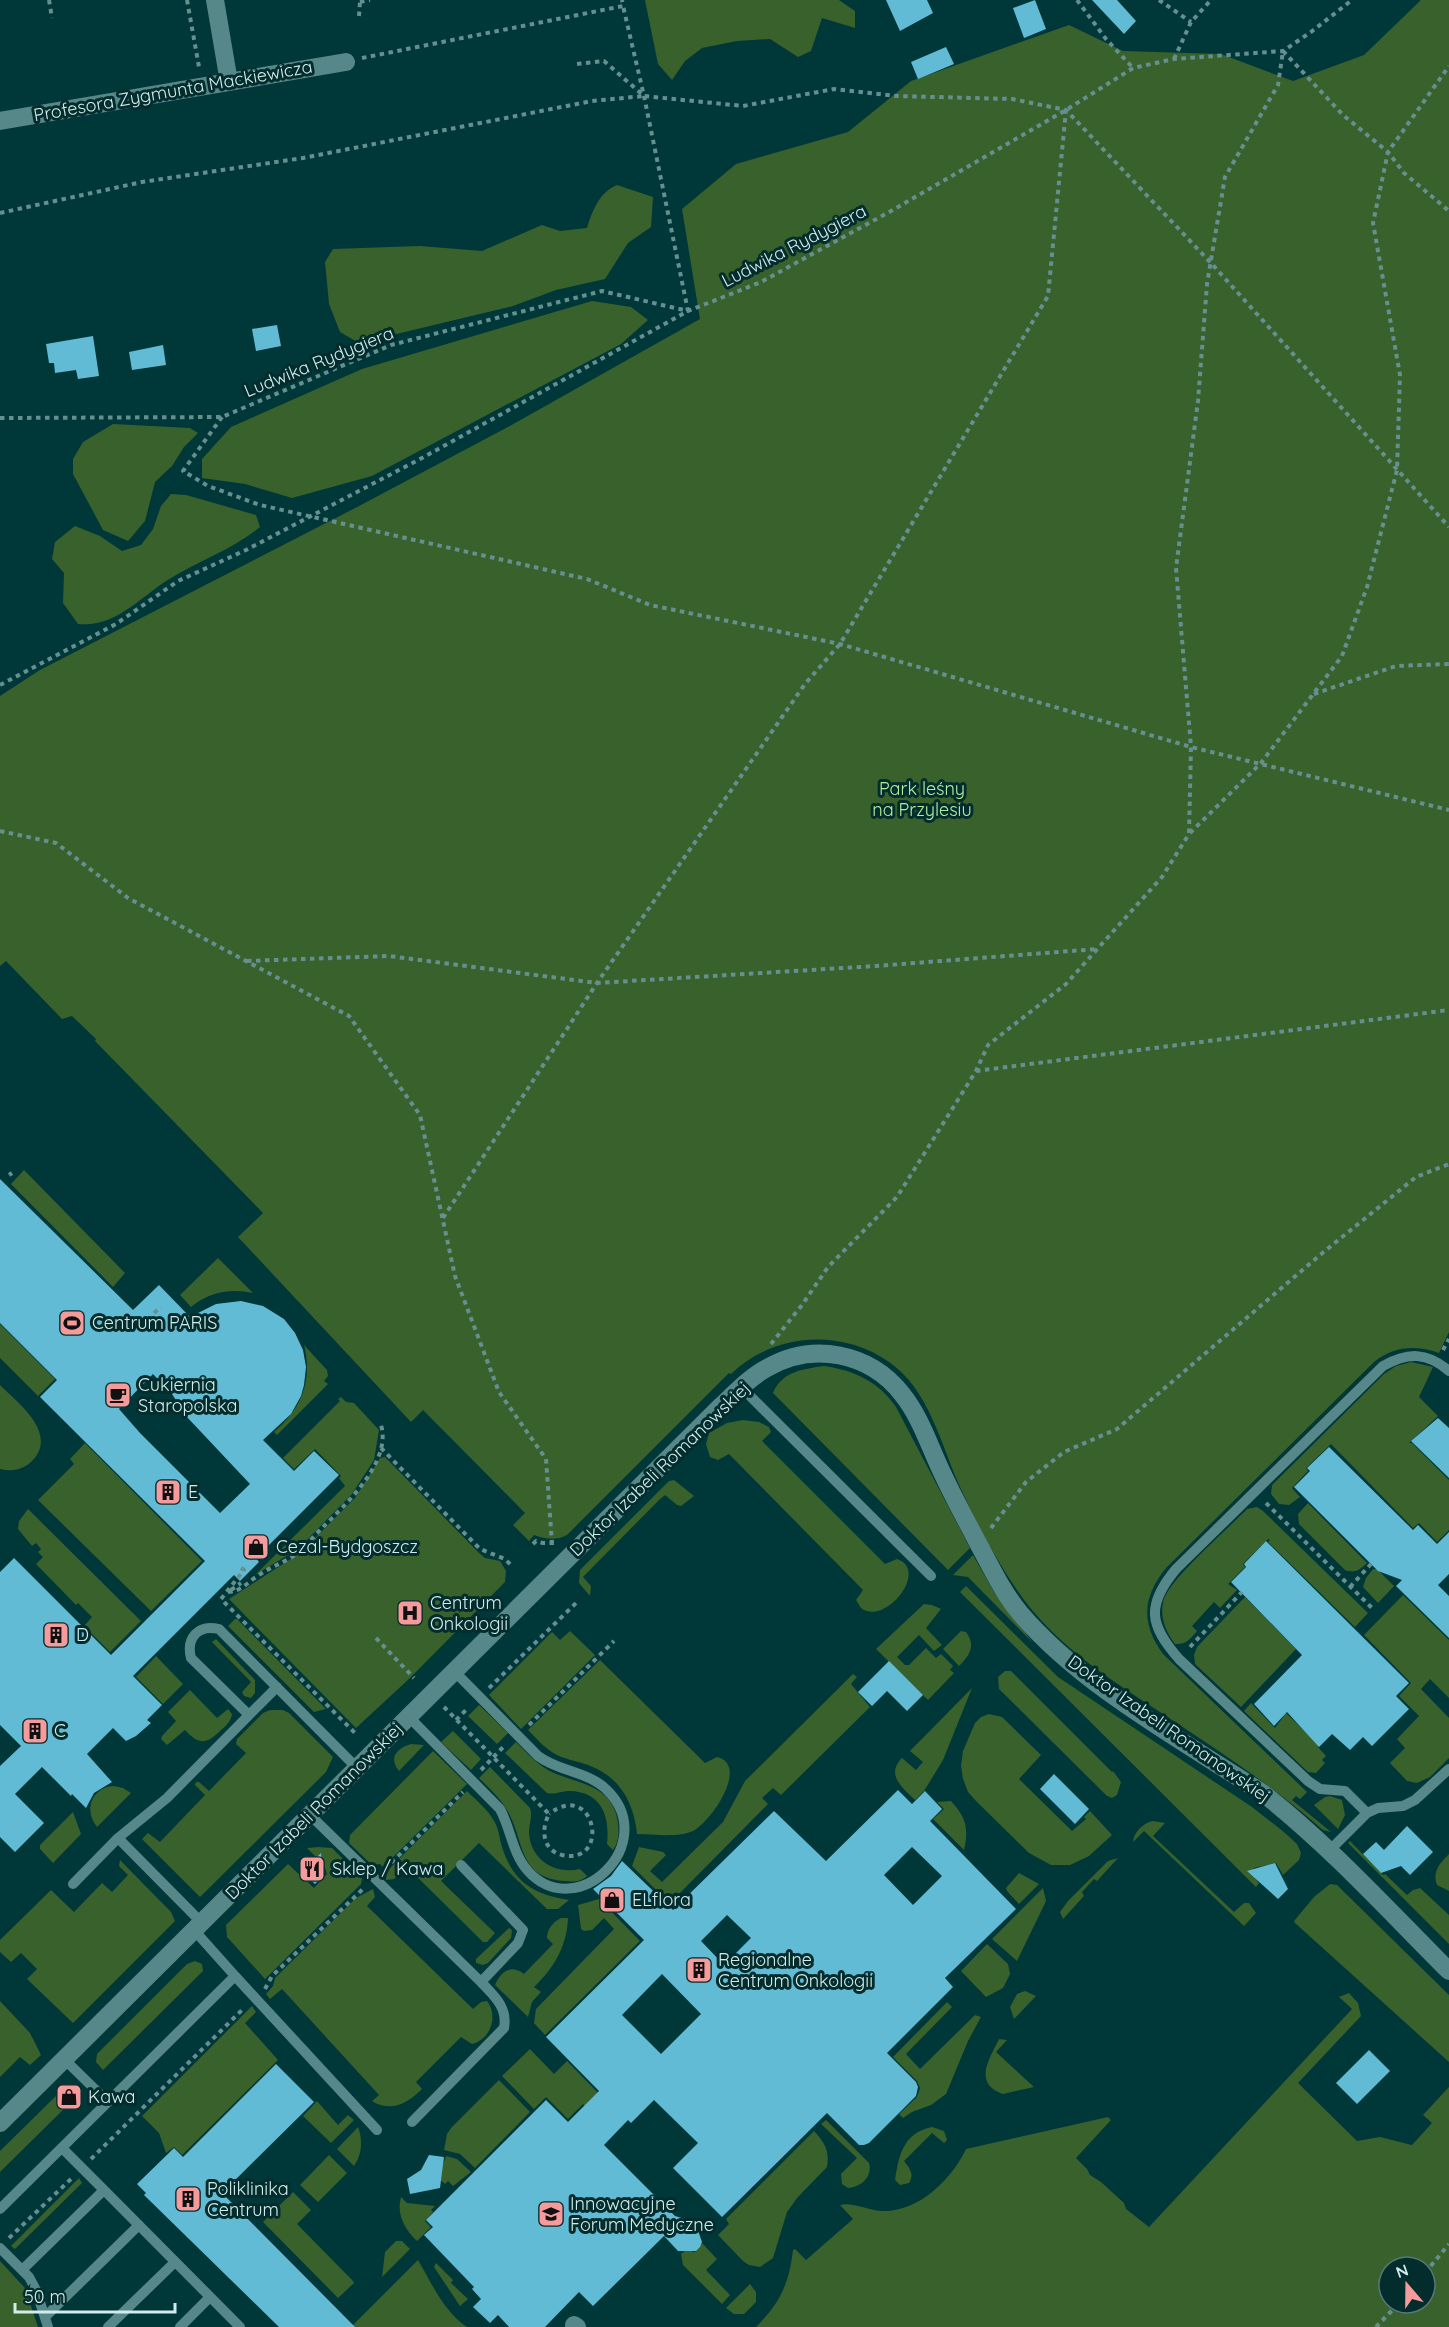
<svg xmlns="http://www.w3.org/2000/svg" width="1449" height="2327" font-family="Quicksand,sans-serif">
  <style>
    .green { fill: #38612c; fill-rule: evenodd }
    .building { fill: #62bbd5; fill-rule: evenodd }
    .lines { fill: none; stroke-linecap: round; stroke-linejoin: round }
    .path { stroke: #668f90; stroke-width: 4; stroke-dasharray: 4.5 4.5; stroke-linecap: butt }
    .lane { stroke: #568789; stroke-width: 10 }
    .street { stroke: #568789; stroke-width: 18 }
    .labels { text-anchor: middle; stroke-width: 6; stroke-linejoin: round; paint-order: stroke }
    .street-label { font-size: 18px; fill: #d2ebec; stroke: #032c2d }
    .park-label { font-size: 18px; fill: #b0ee9e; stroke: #032c2d }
    .poi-label { font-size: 18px; fill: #d2ebec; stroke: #032c2d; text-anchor: start }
  </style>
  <rect width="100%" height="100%" fill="#003739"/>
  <path class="green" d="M645 0H839L855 11V28L822 18 811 51 798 57 770 39 737 41 702 48 685 61 672 80 658 64Z
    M1421 0H1449V1332L1439 1353C1416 1345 1394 1346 1374 1362L1166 1568C1142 1598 1141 1623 1163 1654L1307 1792 1300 1799 1296 1796 1292 1800 1331 1832 1323 1830C1271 1784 1214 1748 1157 1710 1105 1676 1053 1643 1017 1590 995 1558 976 1522 960 1487 941 1445 929 1389 889 1362 841 1328 773 1333 731 1374L729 1373 567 1535C556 1541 545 1539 534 1535L529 1541 513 1525 525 1513 423 1410 411 1422 238 1237 263 1213 95 1041 96 1039 72 1016 62 1019 6 961 0 966V696L40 670 359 506 506 428 700 319 682 209 736 164 848 132 911 81 1069 25 1123 51 1221 54 1293 81 1364 55Z
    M617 185 653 197 651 227 628 243 605 279 556 290 513 306 359 343 340 332 329 304 325 262 333 249 420 246 482 251 542 225 560 231 587 228C592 212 599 192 617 185Z
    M592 301 631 307 648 320 621 344 372 476 292 498 245 484 202 478V459L231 427 362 369Z
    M113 424 190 428 198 433 184 447 172 466 155 482 145 521 128 541 103 530 73 474V459L83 442Z
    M171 494 186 495 256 515 260 527C233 549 200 560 171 578 141 596 116 628 78 624L63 603 64 573 52 559 55 542 75 526 100 536 122 551 141 545 153 529 161 506Z
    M24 1170 125 1273 113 1287 11 1184Z
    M218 1258 253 1293C231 1288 208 1292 191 1307L180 1295Z
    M0 1324 55 1379 38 1396 0 1358Z
    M304 1345 327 1370 328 1376 324 1381 328 1384 277 1435 274 1432C301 1409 313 1381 304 1345Z
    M1411 1362 1433 1367 1419 1397 1438 1416 1409 1443H1412L1449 1480V1530L1437 1542 1419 1523 1413 1528 1331 1444 1306 1468 1308 1471 1292 1488 1300 1497 1289 1505 1279 1504 1271 1494 1272 1485 1384 1374 1396 1366Z
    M824 1366C854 1370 879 1382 896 1407L970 1548 948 1570 773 1393C782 1371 804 1369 824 1366Z
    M0 1385C18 1403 60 1434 31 1462 22 1470 11 1472 0 1469Z
    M341 1397 346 1402 354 1403 379 1430 374 1460 352 1494 298 1549 255 1575 345 1486 339 1478 341 1476 315 1449 294 1469 283 1458 340 1401 338 1399Z
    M743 1420 759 1422 769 1427 771 1432 762 1441 885 1564 897 1559C930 1570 885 1627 861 1608L856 1600 863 1590 729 1454 718 1460 710 1457 706 1444 709 1433 727 1423Z
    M85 1443 202 1561 151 1611 38 1500 74 1464 70 1459Z
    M385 1457 479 1553 485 1558 500 1561 506 1571 505 1582 410 1678 356 1728 229 1599 300 1553 355 1498 380 1458Z
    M674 1480 694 1496 681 1506 677 1505 665 1495 659 1500 583 1577 591 1586 590 1596 579 1583 580 1570 669 1481Z
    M1308 1503 1367 1563C1360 1569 1356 1574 1345 1570L1299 1524 1298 1514Z
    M1257 1507 1263 1511 1368 1613 1355 1627 1268 1542 1270 1540 1268 1539 1243 1564 1245 1567 1228 1584 1237 1590 1220 1608 1214 1602 1192 1626 1197 1631C1190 1639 1186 1645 1175 1644 1165 1631 1159 1615 1164 1599 1171 1578 1229 1528 1247 1509Z
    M28 1509 141 1621 110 1652 84 1626 92 1617 78 1603 76 1605 36 1564 43 1557 38 1552 41 1549 36 1543 32 1546 18 1529 19 1521Z
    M973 1555 994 1592 1033 1643 968 1577 953 1575Z
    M1373 1569H1377L1394 1586 1378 1603 1363 1587 1366 1578Z
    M966 1586 1058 1677 1252 1807 1284 1832 1297 1844 1301 1853 1299 1860 1283 1875 1276 1863 1254 1868 1251 1873 1259 1883 1256 1887 960 1592Z
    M1403 1595 1449 1640V1698L1430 1679 1421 1689 1449 1718V1758L1430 1777 1417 1783 1407 1781 1390 1763 1405 1748 1397 1739 1419 1716 1399 1696 1411 1683 1364 1635Z
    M1245 1597 1296 1649 1241 1707 1195 1664 1194 1655 1197 1647Z
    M924 1604 932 1605 941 1609 926 1628 942 1645 934 1651 919 1635 897 1657 905 1665H909L926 1648 936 1658 941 1654 953 1666 950 1670 954 1673 928 1700 876 1649Z
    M235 1619H237L326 1709 314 1712 228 1626Z
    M570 1631 595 1655 521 1729 489 1695 552 1632 560 1640Z
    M961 1631 966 1632C976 1645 970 1655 959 1666L943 1649Z
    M216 1639 255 1680V1693L251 1698 244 1696 242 1692 251 1682 212 1642Z
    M156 1656 183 1684 163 1704 136 1677Z
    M600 1660 705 1763 717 1757C750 1765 711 1822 693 1831 678 1838 654 1834 637 1834 634 1802 619 1776 588 1765 578 1761 567 1760 557 1755 545 1749 537 1739 528 1730Z
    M1005 1671H1011L1112 1772 1113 1771 1121 1782 1117 1795 1112 1798 1107 1796 999 1689 998 1677Z
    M853 1674 857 1677 851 1684 870 1707 781 1795 773 1788 762 1798 768 1804 679 1894 676 1892 667 1901 632 1866 639 1847 663 1852 666 1855 650 1871 662 1882 723 1822 745 1781Z
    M972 1688 943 1760 924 1791 915 1800C903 1788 885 1775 902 1758L916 1770 923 1762 910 1751Z
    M190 1690 217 1718 228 1709 232 1714C231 1721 227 1725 221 1730 206 1745 199 1745 185 1730L167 1745 161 1739 162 1736 176 1721 168 1712Z
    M1251 1703 1275 1728 1286 1713 1319 1745 1318 1747 1326 1756 1322 1760 1325 1763 1316 1773 1308 1772 1244 1711Z
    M479 1705 508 1733 497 1744 468 1716Z
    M270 1710H283L289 1713 333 1757 326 1772 200 1897 142 1839 148 1833 160 1842 205 1795 195 1785 196 1782H199L209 1791 246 1753 236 1744 237 1739 263 1713Z
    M989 1714 1002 1717 1041 1755 1019 1779 1072 1831 1086 1819 1084 1817 1090 1811 1112 1835 1089 1856 1070 1865H1051L1029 1853 976 1801 968 1792 963 1779 961 1766 963 1751 975 1723 981 1717Z
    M453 1731 481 1759 471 1770 441 1742Z
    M516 1742C526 1752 536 1763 548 1770 575 1785 613 1782 618 1823 619 1832 619 1842 613 1850L607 1844C610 1817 602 1792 570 1791 561 1791 555 1795 547 1793L505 1753Z
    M411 1744 424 1745 399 1771C388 1758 397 1748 411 1744Z
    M433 1751 467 1784 383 1867 380 1864 372 1865 349 1843 350 1835Z
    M490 1767 530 1808C533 1816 529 1823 529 1832 530 1859 554 1875 580 1869L587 1876C581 1882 573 1882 565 1881 517 1878 525 1840 507 1810 500 1798 489 1788 479 1778Z
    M114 1786 123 1788 131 1793 97 1827C83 1810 92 1787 114 1786Z
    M467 1791C478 1802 492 1813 497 1827 500 1835 500 1843 503 1850 515 1884 535 1894 569 1900L558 1909H547L479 1843 441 1881 495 1933 487 1942H483L407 1867 394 1879 386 1880 387 1871Z
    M1330 1796 1342 1800 1345 1815 1338 1829 1314 1805 1325 1797Z
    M951 1801C966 1817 969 1829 964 1850L933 1819 944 1809 937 1802Z
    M73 1812 81 1834 53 1863 40 1849V1845Z
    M1153 1821 1165 1823 1153 1836 1234 1912 1244 1903H1249L1256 1913 1244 1926 1144 1831 1133 1842C1134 1832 1143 1823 1153 1821Z
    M1350 1841 1383 1875 1385 1874 1407 1895 1413 1890 1420 1888 1449 1915V1944L1348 1843Z
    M318 1847 332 1848 362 1878 361 1884 265 1979 227 1937 226 1925 288 1864 314 1888 327 1874 324 1865 307 1848Z
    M1449 1854V1891L1437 1885C1432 1871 1440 1863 1449 1854Z
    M1118 1858 1097 1881 1094 1879 1082 1892 1084 1896 1063 1919 1060 1912 1068 1901 1108 1861Z
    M120 1860 171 1912 175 1921 73 2023 27 1979 37 1969 21 1953 11 1962 0 1952V1940L51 1890 74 1912 102 1883 112 1892 128 1875 119 1866Z
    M1019 1873 1039 1884 1019 1904 1007 1891 1006 1888Z
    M1330 1884 1337 1885 1449 1995V2062L1295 1923 1294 1921 1314 1897Z
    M1043 1888 1046 1901 1017 1961 992 1939Z
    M373 1889 375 1897 367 1906 473 2009 481 2002 487 2001C499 2016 490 2040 472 2044L461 2037 416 2082 422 2089C408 2103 391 2113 372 2101L379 2095 282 1989 270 1999 266 1994 273 1986 275 1978 356 1898Z
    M599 1899 640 1941 545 2035 534 2023 536 2009 614 1929 604 1918 592 1930 584 1931 581 1929 578 1905Z
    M561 1918H568C567 1946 554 1968 534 1987L541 1992 532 2002 528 2017 495 1985C501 1971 511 1964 524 1974L553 1944 547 1938C547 1929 553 1922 561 1918Z
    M509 1928 512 1930 511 1938 488 1963 483 1965 476 1963V1959Z
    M987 1944 1008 1964 1010 1974 1003 1988 986 1997 961 1971Z
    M195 1961 202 1964 203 1971 103 2070 96 2062 97 2054 187 1964Z
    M1025 1991 1036 1996 1014 2019 1010 2007 1017 1994Z
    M1349 1993 1358 2003 1361 2016 1298 2083 1357 2141 1380 2137 1412 2145 1432 2123 1423 2115 1449 2087V2327H756C780 2303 789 2284 793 2250L795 2249 806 2260 853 2219 840 2205C852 2202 868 2210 881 2211 918 2213 952 2179 966 2149L1108 2117 1111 2120 1076 2158 1087 2169 1090 2175 1101 2182 1124 2203 1126 2209 1149 2227 1352 2009 1339 1997ZM1389 2267H1425V2303H1389Z
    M0 2001 30 2033 41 2055 30 2065 20 2057 0 2077Z
    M947 2002 952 2007 906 2054 920 2069 975 2015 981 2017 968 2041 946 2094 931 2105 912 2112 903 2118 899 2114 917 2097 920 2088 917 2081 893 2057Z
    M252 2006 256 2012 245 2023 278 2060 182 2155 174 2147 166 2153 159 2133 142 2116Z
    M999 2039 1007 2040 996 2052 1034 2087 1003 2094C972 2083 990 2058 999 2039Z
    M530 2049 554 2074 567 2061 609 2104 596 2117 583 2104 568 2119 546 2097 534 2109 502 2076Z
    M499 2080 530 2112 475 2168 460 2154 444 2150 447 2134 451 2128Z
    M62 2090 70 2091 76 2097 0 2172V2151Z
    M317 2101 338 2125 348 2115 354 2120 331 2143 303 2116Z
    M826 2120 869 2163C873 2177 861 2187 848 2188L842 2184 841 2174 857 2158 821 2124Z
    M358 2127C363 2139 362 2155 354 2166L337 2149Z
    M932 2127 944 2131 947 2140 944 2143 932 2133 904 2161C909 2168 915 2173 909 2183L900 2185 895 2180C899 2155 903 2133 932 2127Z
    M814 2131C824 2142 830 2150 827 2167L797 2198 787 2212 773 2258 760 2267 749 2265 743 2261 718 2235 729 2224 726 2219Z
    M329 2155 347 2173 318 2202 300 2185Z
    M446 2156 457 2159 471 2172 453 2186 448 2181 445 2184 438 2178Z
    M79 2178 82 2183 15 2249 11 2246Z
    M293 2192 311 2210 297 2224 353 2281 354 2283 338 2298 263 2222Z
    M401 2197 407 2203 435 2206 431 2210 433 2212 425 2221 431 2227 417 2241C405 2230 396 2214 401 2197Z
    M396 2241H402L410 2249 382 2277 385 2252Z
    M702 2243 717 2259 706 2270 730 2295 722 2304 683 2265 681 2254 686 2250 695 2252Z
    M418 2260C431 2282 444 2312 467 2327H351Z
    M0 2261 25 2288 38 2327H0Z
    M436 2263 453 2280 451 2283 468 2299 460 2306 434 2267Z
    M750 2284 756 2292V2302L744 2314H734L726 2308Z"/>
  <path class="building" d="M886 0H927L933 13 900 31Z
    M1035 0 1046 29 1024 38 1013 8Z
    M1092 0H1117L1136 21 1124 34Z
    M946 47 954 64 918 79 911 62Z
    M277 325 281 346 256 351 252 329Z
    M93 336 99 376 78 379 76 370 55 373 54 363H49L46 344Z
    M163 345 166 365 132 370 129 352Z
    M0 1179 133 1310 159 1285 190 1317 216 1304 241 1301 263 1306 284 1319 295 1333 303 1350 306 1367 304 1385 301 1396 291 1414 263 1440 294 1471 314 1451 339 1475 256 1558 259 1562 240 1581 234 1575 133 1676 162 1705 147 1720 151 1723 136 1736 126 1741 113 1728 87 1754 112 1782 94 1793 86 1808 72 1794 71 1796 42 1767 15 1794 44 1823 15 1852 0 1837V1766L21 1746 0 1725V1572L14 1558 111 1655 205 1561 40 1397 57 1380 0 1323ZM153 1374 172 1394 186 1416 250 1484 220 1513 140 1433 119 1409Z
    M1438 1418 1449 1428V1478L1411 1441Z
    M1329 1447 1413 1530 1418 1525 1437 1544 1449 1532V1574L1438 1585 1449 1596V1638L1396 1586 1402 1580 1378 1571 1294 1487 1310 1471 1307 1468Z
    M1266 1541 1409 1683 1396 1696 1409 1709 1372 1746 1363 1737 1350 1750 1332 1734 1319 1747 1287 1712 1274 1726 1254 1704 1302 1655 1231 1582 1246 1567 1244 1564Z
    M889 1661 923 1695 907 1711 887 1691 872 1706 858 1692Z
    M1054 1774 1089 1809 1075 1824 1040 1789Z
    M898 1790 912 1804 925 1791 942 1809 930 1821 1016 1909 945 1978 953 1987 887 2053 916 2082 918 2087 916 2096 869 2143 864 2145H859L827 2113 722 2217 673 2168 698 2143 654 2100 631 2123 628 2120 604 2145 675 2216 695 2222 702 2242 700 2247 696 2251H678L664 2236 593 2306 579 2292 545 2327H509L498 2315 490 2323 473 2307 481 2299 472 2289 474 2287 424 2235 433 2227 426 2220 546 2100 568 2122 599 2091 546 2037 644 1940 593 1889 611 1876 622 1861 673 1910 774 1811 826 1861ZM912 1847 942 1876 913 1905 884 1875ZM727 1915 751 1938 724 1965 701 1941ZM662 1974 701 2014 661 2054 622 2015Z
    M1407 1826 1433 1852 1410 1875 1401 1866 1381 1873 1363 1854 1376 1842 1384 1850Z
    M321 1853 323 1876 315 1884 302 1872Z
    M1275 1863 1288 1889 1278 1899 1247 1871Z
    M1369 2050 1390 2071 1357 2104 1336 2083Z
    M276 2064 314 2102 222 2193 355 2327H279L144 2195 146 2193 137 2184 174 2148 183 2157Z
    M429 2155 444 2157 440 2188 410 2194 407 2179 421 2170Z"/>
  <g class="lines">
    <path class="path" d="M49 0 52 18
      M187 0 199 67
      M1077 0 1106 39 1133 68
      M1159 0 1191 22
      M360 2 370 0
      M359 16 360 2
      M1283 51 1343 115 1388 152 1404 173 1449 211
      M362 58 623 6 622 0
      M1174 59 1191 22 1211 0
      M577 64 604 61 644 96 743 106 834 89 896 96 1012 99 1066 110 1211 263 1449 527
      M0 213 142 182 303 158 592 101 644 96
      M222 417 183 471 208 486 260 505 587 579 650 605 840 644 1191 747 1449 810
      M0 418 222 417 391 345 602 291 688 311 761 282 891 211 1066 110 1133 68 1174 59 1283 51 1311 32 1352 0
      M0 685 116 624 178 581 246 550 422 458 688 311 644 96 623 6
      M1314 694 1396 666 1449 664
      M0 831 56 843 128 898 349 1016 420 1115 455 1276 499 1392 546 1459 552 1544
      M1190 833 1261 763 1342 656 1367 587 1397 470 1400 375 1373 223 1388 152 1449 66
      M247 961 389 956 597 983 876 966 1097 949
      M976 1071 1449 1010
      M9 1175 12 1173
      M443 1218 597 983 805 684 840 644 1048 296 1066 110
      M154 1313 161 1307
      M171 1331 178 1324
      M771 1344 802 1305 828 1267 897 1197 976 1071 988 1045 1066 984 1162 877 1189 834 1191 747 1176 568 1198 401 1207 284 1225 177 1278 85 1283 51
      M1443 1350 1449 1339
      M381 1448 480 1549 505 1559 511 1565
      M1266 1503 1374 1610
      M991 1528 1026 1482 1064 1452 1117 1429 1320 1255 1416 1177 1449 1164
      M533 1544 536 1541 543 1543H556
      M241 1568 244 1570 221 1599 357 1735
      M1350 1587 1371 1564
      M231 1590 241 1583
      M228 1592C241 1591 246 1584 256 1577 267 1569 280 1564 292 1557 303 1549 312 1538 322 1528 346 1504 392 1462 381 1425
      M376 1638 414 1678
      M1190 1647 1242 1592
      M489 1688 576 1603
      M444 1707 549 1814C541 1829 542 1850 562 1855 612 1866 595 1778 549 1814
      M456 1720 468 1708
      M529 1725 614 1641
      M481 1770 505 1745
      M385 1869 463 1792
      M265 1989 272 1976 364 1888
      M91 2159 244 2008
      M9 2238 71 2179
      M1425 2273 1449 2244
      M1376 2327 1399 2303"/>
    <path class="lane" d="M741 1387 931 1576
      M249 1715 277 1687
      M409 1717 500 1809C511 1829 512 1853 528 1871 577 1925 661 1843 607 1790 588 1771 559 1772 538 1756L454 1671
      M1367 1813 1345 1791 1320 1789 1308 1781 1179 1659C1149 1625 1146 1605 1176 1569L1383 1366C1408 1352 1427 1352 1449 1371
      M309 1814 481 1982C494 1996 508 2007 504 2028L412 2122
      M118 1838 202 1923
      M1329 1851 1367 1813 1378 1808 1403 1806 1415 1800 1449 1769
      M461 1865 523 1930 518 1943 481 1982
      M73 1884 118 1838 167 1798 249 1715 191 1658C186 1638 198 1624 219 1629L357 1768
      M235 1976 377 2130
      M64 2059 108 2102
      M62 2148 104 2190
      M0 2209 235 1976 194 1930
      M0 2248 29 2277 36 2290 48 2327
      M22 2270 104 2190 240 2327
      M45 2317 139 2225
      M108 2327 175 2262
      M180 2327 210 2297"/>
    <path class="street" d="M215 0 229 82
      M0 121 346 62
      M0 2123 722 1405C736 1392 750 1377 767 1368 813 1341 870 1353 902 1394 919 1415 928 1442 939 1466 951 1493 965 1518 978 1543 991 1567 1003 1593 1020 1613 1083 1687 1184 1741 1264 1794 1331 1847 1389 1911 1449 1971
      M574 2325 577 2327"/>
  </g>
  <defs>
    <g id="stadium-square" transform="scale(1.35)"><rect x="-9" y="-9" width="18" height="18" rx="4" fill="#f59b9c" stroke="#032c2d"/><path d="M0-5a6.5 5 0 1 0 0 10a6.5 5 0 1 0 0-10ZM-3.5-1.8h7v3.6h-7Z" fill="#111"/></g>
    <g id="cafe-square" transform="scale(1.35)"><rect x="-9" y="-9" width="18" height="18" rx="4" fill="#f59b9c" stroke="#032c2d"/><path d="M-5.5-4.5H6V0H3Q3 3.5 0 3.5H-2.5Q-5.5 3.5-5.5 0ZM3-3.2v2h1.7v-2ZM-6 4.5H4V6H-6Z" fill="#111"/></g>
    <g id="building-square" transform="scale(1.35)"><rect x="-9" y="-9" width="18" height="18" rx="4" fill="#f59b9c" stroke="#032c2d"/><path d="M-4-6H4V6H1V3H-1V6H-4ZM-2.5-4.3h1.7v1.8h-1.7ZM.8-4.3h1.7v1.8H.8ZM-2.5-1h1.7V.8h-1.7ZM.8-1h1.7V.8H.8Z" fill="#111"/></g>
    <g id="shop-square" transform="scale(1.35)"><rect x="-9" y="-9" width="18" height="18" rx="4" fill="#f59b9c" stroke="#032c2d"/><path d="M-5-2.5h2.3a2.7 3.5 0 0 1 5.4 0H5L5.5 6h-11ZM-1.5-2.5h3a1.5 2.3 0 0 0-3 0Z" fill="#111"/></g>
    <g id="hospital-square" transform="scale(1.35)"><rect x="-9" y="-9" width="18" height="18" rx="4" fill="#f59b9c" stroke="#032c2d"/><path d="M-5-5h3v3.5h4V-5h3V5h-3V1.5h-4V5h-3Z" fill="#111"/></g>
    <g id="restaurant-square" transform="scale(1.35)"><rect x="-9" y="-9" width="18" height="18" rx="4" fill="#f59b9c" stroke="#032c2d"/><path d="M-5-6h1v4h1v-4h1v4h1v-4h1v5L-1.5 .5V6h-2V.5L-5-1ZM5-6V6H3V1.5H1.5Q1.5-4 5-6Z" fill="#111"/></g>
    <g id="university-square" transform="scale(1.35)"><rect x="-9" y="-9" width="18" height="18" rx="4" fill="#f59b9c" stroke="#032c2d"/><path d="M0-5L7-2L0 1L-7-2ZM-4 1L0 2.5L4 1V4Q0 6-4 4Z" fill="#111"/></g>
  </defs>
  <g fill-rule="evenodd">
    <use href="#stadium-square" x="72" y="1323"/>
    <use href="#cafe-square" x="118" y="1395"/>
    <use href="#building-square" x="168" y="1492"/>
    <use href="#shop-square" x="256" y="1547"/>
    <use href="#hospital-square" x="410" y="1613"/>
    <use href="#building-square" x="56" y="1635"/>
    <use href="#building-square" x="35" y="1731"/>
    <use href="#restaurant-square" x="312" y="1869"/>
    <use href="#shop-square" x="612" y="1900"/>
    <use href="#building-square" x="699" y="1970"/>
    <use href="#shop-square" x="69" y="2097"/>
    <use href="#building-square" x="188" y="2199"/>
    <use href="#university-square" x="551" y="2214"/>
  </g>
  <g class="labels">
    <g class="street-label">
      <text transform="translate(173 91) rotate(-10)" y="6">Profesora Zygmunta Mackiewicza</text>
      <text transform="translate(794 246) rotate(-27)" y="6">Ludwika Rydygiera</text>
      <text transform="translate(319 362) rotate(-22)" y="6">Ludwika Rydygiera</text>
      <text transform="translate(660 1469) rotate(-44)" y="6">Doktor Izabeli Romanowskiej</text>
      <text transform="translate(1169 1729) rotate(35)" y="6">Doktor Izabeli Romanowskiej</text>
      <text transform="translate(314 1811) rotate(-45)" y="6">Doktor Izabeli Romanowskiej</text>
    </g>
    <g class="park-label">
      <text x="922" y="795">Park leśny<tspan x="922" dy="21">na Przylesiu</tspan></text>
    </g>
    <g class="poi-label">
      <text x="92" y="1329">Centrum PARIS</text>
      <text x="138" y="1391">Cukiernia<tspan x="138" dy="21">Staropolska</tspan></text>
      <text x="188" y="1498">E</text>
      <text x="276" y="1553">Cezal-Bydgoszcz</text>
      <text x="430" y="1609">Centrum<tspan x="430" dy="21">Onkologii</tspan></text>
      <text x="76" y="1641">D</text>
      <text x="54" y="1737">C</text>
      <text x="332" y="1875">Sklep / Kawa</text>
      <text x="632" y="1906">ELflora</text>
      <text x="718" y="1966">Regionalne<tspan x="718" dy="21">Centrum Onkologii</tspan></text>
      <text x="88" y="2103">Kawa</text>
      <text x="207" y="2195">Poliklinika<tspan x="207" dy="21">Centrum</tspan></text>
      <text x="570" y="2210">Innowacyjne<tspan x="570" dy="21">Forum Medyczne</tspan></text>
    </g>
  </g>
  <g transform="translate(1407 2285) rotate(340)"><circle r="28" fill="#032c2d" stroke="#567879" stroke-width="1.5"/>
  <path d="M0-4.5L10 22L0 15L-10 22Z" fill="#f59b9c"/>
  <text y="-9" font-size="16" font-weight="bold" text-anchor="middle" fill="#d2ebec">N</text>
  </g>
  <path d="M15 2303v9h160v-9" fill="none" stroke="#d2ebec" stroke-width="3"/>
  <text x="24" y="2303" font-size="18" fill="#d2ebec" stroke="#032c2d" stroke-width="4.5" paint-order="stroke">50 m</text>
</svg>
